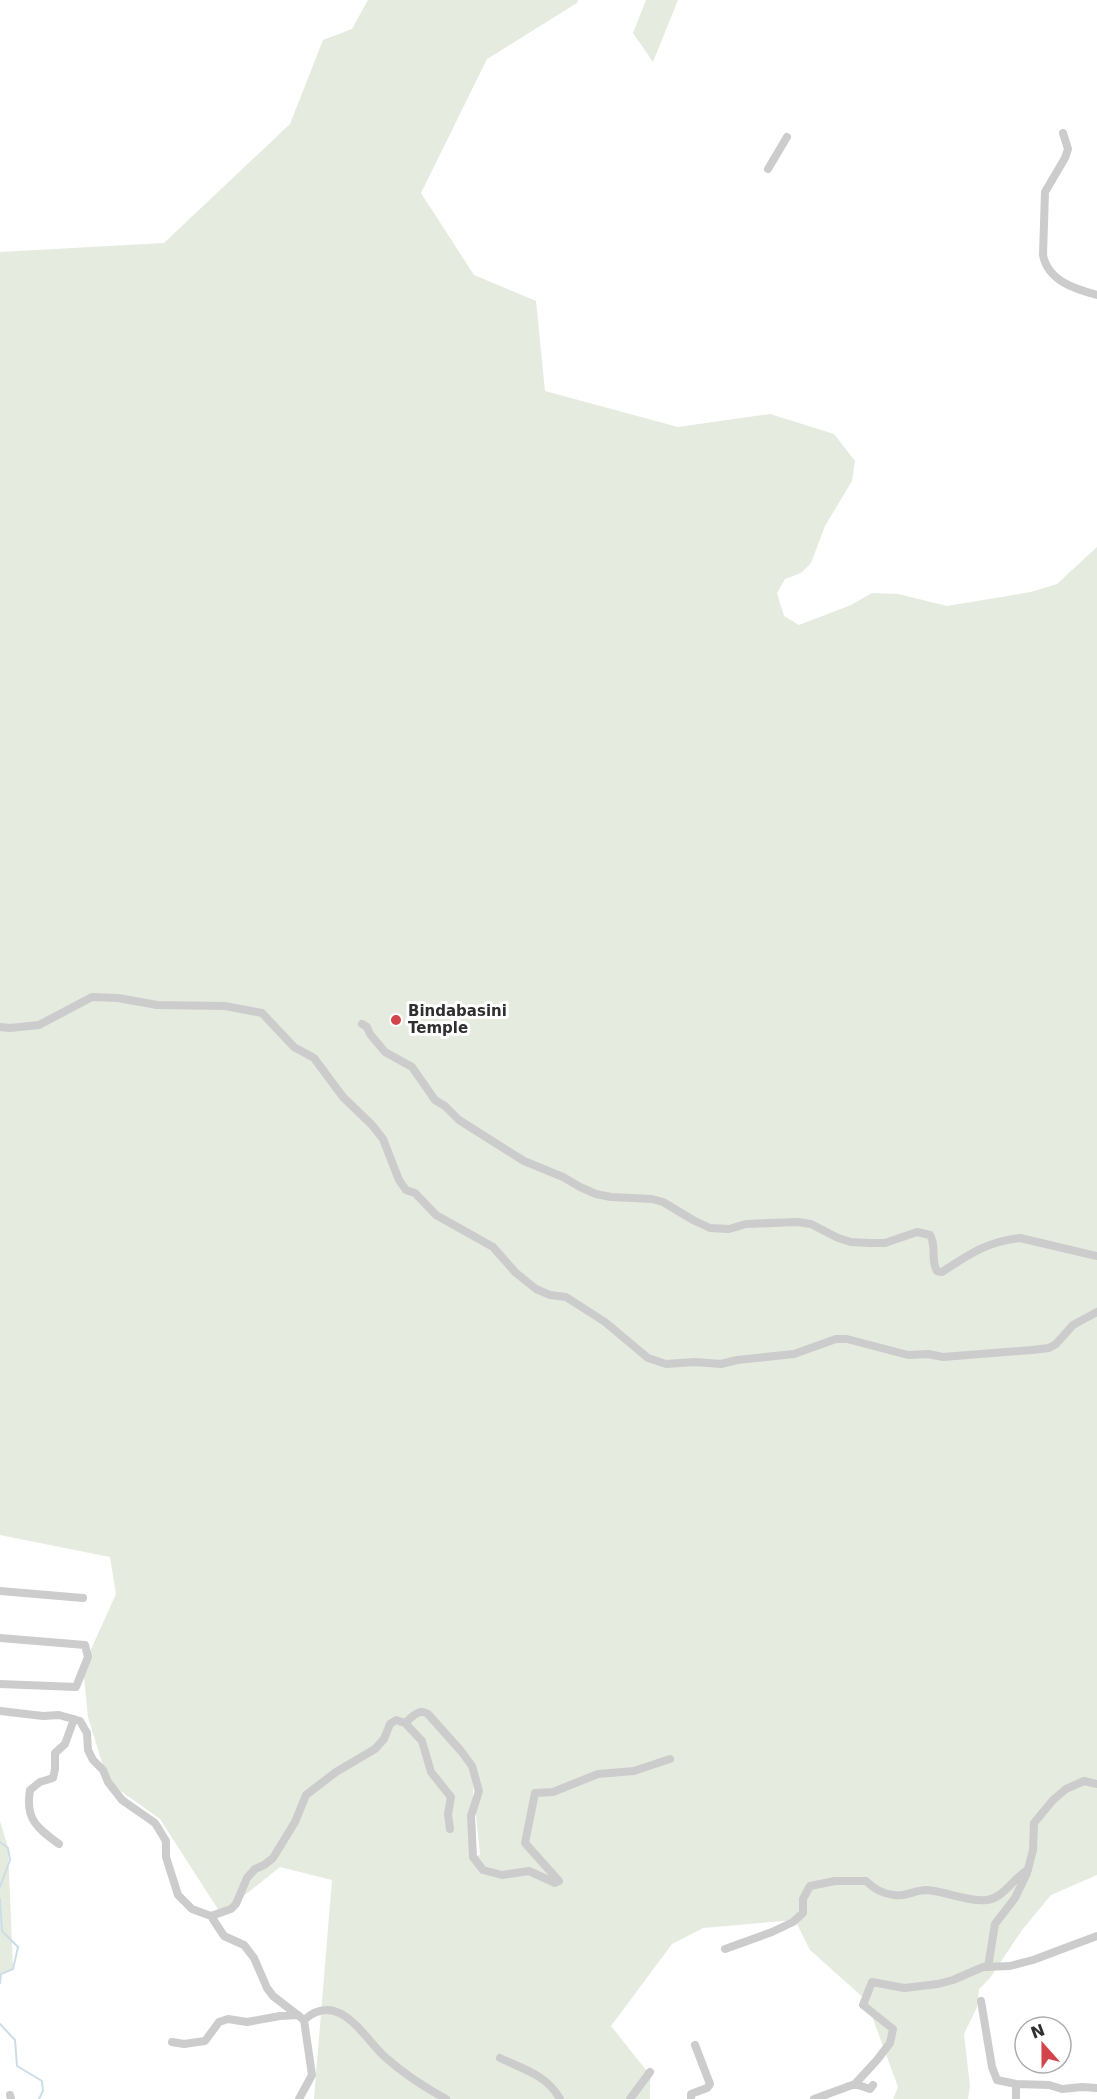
<svg xmlns="http://www.w3.org/2000/svg" width="1097" height="2099" font-family="'DejaVu Sans',sans-serif">
  <style>
    .green { fill: #e5ebde; fill-rule: evenodd }
    .lines { fill: none; stroke-linecap: round; stroke-linejoin: round }
    .stream { stroke: #cddde8; stroke-width: 2 }
    .minor { stroke: #ccc; stroke-width: 8 }
    .poi-dot { fill: #d2454b; stroke: #fff; stroke-width: 2 }
    .labels { text-anchor: middle; stroke-width: 6; stroke-linejoin: round; paint-order: stroke }
    .poi-label { font-size: 15px; font-weight: bold; fill: #2f2f2f; stroke: #fff; text-anchor: start }
  </style>
  <rect width="100%" height="100%" fill="#fff"/>
  <path class="green" d="M368 0H578L577 3 487 59 421 193 474 275 536 301 545 391 678 427 770 414 834 434 855 461 852 481 825 526 811 563 801 573 785 579 777 593 784 616 799 625 851 605 872 593 898 594 947 606 1031 592 1057 584 1097 547V1875L1051 1895 1022 1930 990 1978 979 1989 977 2007 964 2034 970 2086 968 2099H893L898 2087 866 2000 810 1950 795 1920 703 1928 672 1944 611 2026 650 2075V2099H314L332 1880 280 1867 221 1914 160 1819 108 1782 88 1717 83 1667 116 1594 110 1557 0 1535V252L164 243 290 124 323 40 352 29ZM473 1784 480 1855 473 1857Z
    M646 0H678L653 62 633 33Z
    M0 1821 8 1848 13 1969 0 1973Z"/>
  <g class="lines">
    <path class="stream" d="M0 1842 8 1848 10 1860 0 1887
      M0 1899 2 1931 18 1947 13 1969 1 1974 0 1983
      M0 2024 15 2040 17 2066 42 2081 43 2091 39 2099"/>
    <path class="minor" d="M1063 133 1068 149 1065 158 1045 192 1043 255C1048 281 1075 289 1097 295
      M768 169 787 137
      M362 1024 367 1027 370 1034 385 1052 412 1067 435 1100 445 1106 459 1120 524 1161 563 1177 580 1187 596 1194 611 1197 652 1199 663 1202 693 1220 710 1228 729 1229 746 1224 797 1222 811 1224 838 1238 851 1242 870 1243H885L917 1232 930 1235C937 1246 930 1260 937 1271L942 1272C968 1255 988 1241 1020 1238L1097 1256
      M0 1027 10 1028 39 1025 92 997 118 998 157 1005 225 1006 262 1013 294 1047 314 1058 343 1097 372 1125 383 1139 399 1180 406 1190 415 1193 436 1215 493 1247 516 1273 536 1289 550 1295 566 1297 605 1322 648 1358 666 1364 695 1362 721 1364 737 1360 794 1354 836 1339H847L908 1355 928 1354 943 1357 1032 1350 1049 1348 1056 1344 1073 1325 1097 1312
      M0 1591 83 1598
      M0 1638 85 1645 88 1657 76 1687 0 1684
      M0 1711 43 1716 59 1715 80 1721 87 1733 88 1750 93 1760 103 1770 108 1782 122 1800 155 1823 166 1841V1857L178 1895 192 1909 211 1916 224 1936 244 1945 254 1958 267 1988 273 1996 304 2020 312 2075 299 2099
      M405 1723 422 1741 431 1772 451 1797 448 1814 450 1829
      M59 1844C37 1828 25 1819 30 1790L40 1782 53 1778 55 1769V1753L65 1744 74 1719
      M211 1916 231 1909 236 1904 247 1878 255 1869 264 1865 273 1858 295 1822 306 1795 336 1772 375 1749 384 1739 390 1724 396 1720 405 1723C412 1717 419 1708 428 1714L461 1751 472 1766 479 1791 471 1816 473 1857 483 1870 502 1875 529 1871 555 1883 559 1881 525 1843 535 1793 553 1792 598 1774 634 1771 670 1759
      M725 1949 772 1932 793 1922 803 1913V1899L810 1886 835 1881H866C874 1889 883 1894 894 1895 905 1897 916 1890 926 1890 946 1891 967 1902 987 1900 1004 1898 1013 1878 1028 1870
      M988 1967 995 1924 1015 1898 1027 1873 1033 1850 1034 1823 1053 1800 1066 1789 1084 1781 1097 1784
      M981 2001 992 2067 997 2080 1016 2084 1049 2085 1062 2089 1082 2087 1097 2088
      M304 2020C339 1989 364 2038 385 2057 404 2074 424 2087 446 2099
      M172 2042 184 2044 205 2041 219 2022 228 2019 247 2022 280 2016 298 2015
      M500 2058C523 2069 547 2075 560 2099
      M855 2084 870 2089 873 2085
      M10 2095 11 2099
      M630 2099 650 2072
      M691 2099V2094L707 2088 710 2084 695 2045
      M814 2099 855 2084 877 2060 890 2043 893 2029 863 2005 872 1982 904 1988 938 1984 953 1980 983 1967 1010 1966 1033 1960 1097 1936
      M1016 2099V2084"/>
  </g>
  <circle class="poi-dot" cx="396" cy="1020" r="6"/>
  <g class="labels">
    <g class="poi-label">
      <text x="408" y="1016">Bindabasini<tspan x="408" dy="17">Temple</tspan></text>
    </g>
  </g>
  <g transform="translate(1043 2045) rotate(339)"><circle r="28" fill="#ffffff" stroke="#acacac" stroke-width="1.5"/>
  <path d="M0-4.5L10 22L0 15L-10 22Z" fill="#d2454b"/>
  <text y="-9" font-size="16" font-weight="bold" text-anchor="middle" fill="#2f2f2f">N</text>
  </g>
</svg>
